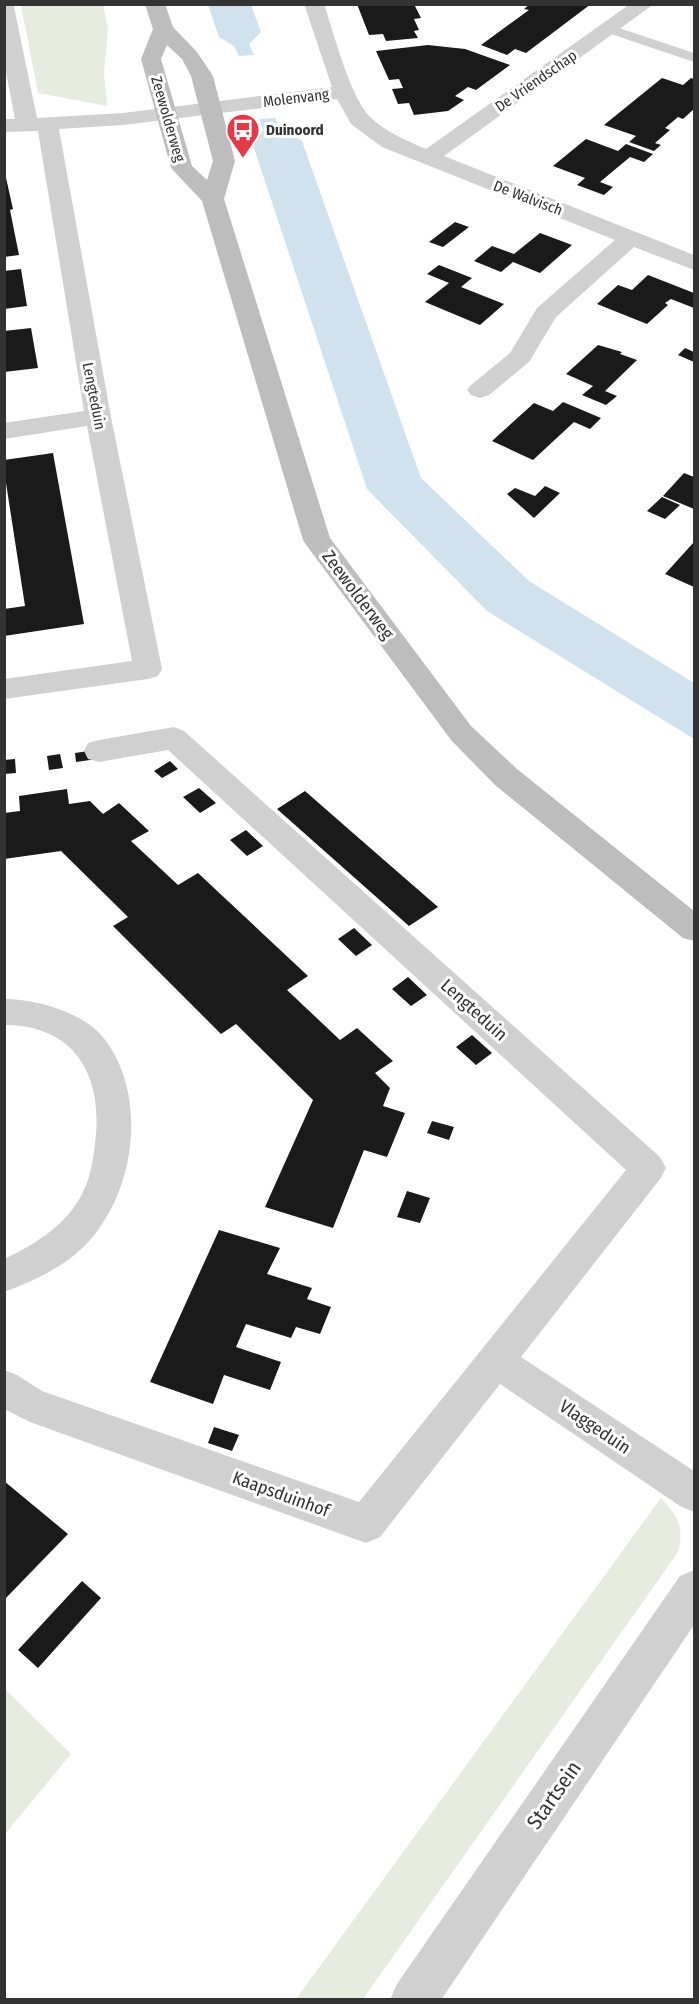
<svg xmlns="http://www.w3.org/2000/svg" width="699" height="2004" font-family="'Fira Sans Condensed',sans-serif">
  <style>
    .green { fill: #e6ecdf }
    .water { fill: #cfe2ee }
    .building { fill: #1a1a1a }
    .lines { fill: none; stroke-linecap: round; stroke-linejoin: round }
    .lane { fill: #d0d0d0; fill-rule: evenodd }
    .street { fill: #d0d0d0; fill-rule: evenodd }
    .secondary { fill: #bdbdbd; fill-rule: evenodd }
    .labels { text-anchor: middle; stroke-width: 6; stroke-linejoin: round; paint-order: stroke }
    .far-street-label { font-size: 15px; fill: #333; stroke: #fff }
    .far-poi-label { font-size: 15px; font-weight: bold; fill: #333; stroke: #fff; text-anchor: start }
    .street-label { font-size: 18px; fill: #333; stroke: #fff }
    .near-street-label { font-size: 21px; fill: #333; stroke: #fff }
  </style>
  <rect width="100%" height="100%" fill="#fff"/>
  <path class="green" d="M21 5H103L108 28 104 73 107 106 38 93Z
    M661 1498C677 1516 685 1527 678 1552L363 1999H296Z
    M5 1689 71 1754 5 1834Z"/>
  <path class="water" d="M208 5H251L261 32 249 44 254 55 239 56 234 46 219 37Z
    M275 118 280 128 302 141 421 478 529 581 694 683V739L487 611 367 489 253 145 263 130 259 119Z"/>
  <path class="building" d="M357 4H414L421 18 414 19 419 30 414 31 418 38 386 41 383 34 369 35Z
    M530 4H591L526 53 515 49 507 55 481 45 529 10 524 9Z
    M428 45 465 49 510 65 476 90 468 87 455 96 464 100 448 111 414 115 409 103 398 104 392 89 403 88 399 79 389 80 376 51Z
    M662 78 683 85 691 78 694 79V109L683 119 678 117 665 128 670 130 655 143 661 145 654 151 629 142 636 136 604 125Z
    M586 139 618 151 626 144 653 154 644 162 630 157 600 182 613 187 604 195 577 185 585 178 553 166Z
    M4 169 13 209 10 210 19 255 4 257Z
    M455 222 469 227 443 247 429 242Z
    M540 233 572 245 540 273 513 262 501 272 474 261 492 246 514 254Z
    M439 265 472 278 461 287 504 304 480 325 425 302 449 283 427 274Z
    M21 269 27 306 4 309V271Z
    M648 275 694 293V308L671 299 665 303 668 305 647 324 597 304 618 285 632 290Z
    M31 328 38 368 4 372V331Z
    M598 345 622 352 620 354 637 360 605 391 617 396 606 405 582 395 593 386 566 374Z
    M685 348 694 352V362L678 355Z
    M563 402 601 418 590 429 574 422 533 460 492 441 534 403 553 411Z
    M53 453 84 624 4 636V609L25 606 6 483H4V460Z
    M684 473 694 477V509L663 496Z
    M545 486 560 493 534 518 507 494 515 488 535 496Z
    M662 497 680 505 665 519 647 511Z
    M694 542V587L665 574Z
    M95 750 97 759 76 762 75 753Z
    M60 754 63 768 49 770 47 756Z
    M15 759 16 773 4 774V760Z
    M170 761 178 769 162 778 154 771Z
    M199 788 216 803 200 813 183 797Z
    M67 789 69 804 90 801 103 814 119 803 149 831 131 841 178 885 198 873 308 976 287 990 340 1040 357 1028 393 1061 375 1073 390 1088 383 1106 405 1113 387 1157 364 1150 333 1228 265 1207 313 1100 236 1024 221 1034 113 926 128 917 61 851 4 859V813L20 811 19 796Z
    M305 791 361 840 438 907 409 926 277 809Z
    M246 830 263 846 247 856 230 840Z
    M354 928 372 945 356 956 338 939Z
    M408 977 427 995 411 1006 392 989Z
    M472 1035 492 1053 476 1065 456 1047Z
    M432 1121 454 1127 449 1140 427 1133Z
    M407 1191 430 1198 420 1223 397 1217Z
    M219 1230 280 1248 267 1274 312 1288 307 1299 331 1307 320 1334 296 1327 291 1338 246 1324 236 1347 281 1362 270 1390 224 1375 213 1404 150 1382Z
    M214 1427 239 1435 232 1451 208 1443Z
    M4 1481 68 1534 4 1600Z
    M82 1581 101 1598 38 1668 18 1650Z"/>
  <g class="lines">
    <path class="lane" d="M610 25 694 53V62L605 32 603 29 605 26Z"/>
    <path class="street" d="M4 4H12L14 7 37 118 123 113 332 87 304 4H324C333 31 351 99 370 117 386 132 405 140 426 149L630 4H654L444 156 694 255V270L634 247 556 317 529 362 489 395 480 398 471 395 467 390 471 385 510 353 537 308 615 240 382 147 351 124 337 99 123 125 59 129 111 417 162 669 158 676 148 679 4 699V679L132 661 87 426 4 439V423L84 411 38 131 4 132V119H15L4 62Z
      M174 727 184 731 660 1157 666 1168 660 1179 521 1357 694 1471V1512L680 1506 500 1384 380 1537 366 1543 30 1422 4 1409V1370L17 1375 42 1391 359 1502 626 1170 168 750 99 762 88 759 84 751 88 743 99 740Z
      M4 999C38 999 86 1013 106 1041 145 1094 136 1179 98 1230 76 1261 40 1279 4 1292V1259C34 1245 65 1226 81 1196 90 1180 93 1161 95 1143 104 1077 76 1025 4 1025Z
      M694 1570V1625L441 2000H390L397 1984 680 1576Z"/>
    <path class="secondary" d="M145 4H165L173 27 197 52 213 76 235 161 224 199 330 538 471 726 517 769 694 911V941L683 938 495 785 451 740 307 546 303 540 202 201 171 168 141 59 153 29ZM167 45 182 59 191 76 213 161 207 180 192 166 177 114 161 59Z"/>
  </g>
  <defs>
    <g id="bus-pin" transform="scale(1.725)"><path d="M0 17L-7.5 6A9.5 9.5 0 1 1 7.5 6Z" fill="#e63946" stroke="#fff"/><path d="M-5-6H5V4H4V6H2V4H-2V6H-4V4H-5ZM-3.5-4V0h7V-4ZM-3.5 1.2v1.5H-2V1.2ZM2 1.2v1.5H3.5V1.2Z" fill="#fff"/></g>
  </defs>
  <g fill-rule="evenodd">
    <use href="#bus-pin" x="243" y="130"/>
  </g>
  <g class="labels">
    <g class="far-street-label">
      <text transform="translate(536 81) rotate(-35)" y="5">De Vriendschap</text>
      <text transform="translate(296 98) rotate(-7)" y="5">Molenvang</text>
      <text transform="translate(168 119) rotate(74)" y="5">Zeewolderweg</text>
      <text transform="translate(528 198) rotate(21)" y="5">De Walvisch</text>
      <text transform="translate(94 396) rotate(79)" y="5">Lengteduin</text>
    </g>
    <g class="far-poi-label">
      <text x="266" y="135">Duinoord</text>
    </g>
    <g class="street-label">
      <text transform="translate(358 595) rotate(53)" y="6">Zeewolderweg</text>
      <text transform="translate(474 1010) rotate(42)" y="6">Lengteduin</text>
      <text transform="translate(595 1427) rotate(34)" y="6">Vlaggeduin</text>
      <text transform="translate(281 1494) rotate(20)" y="6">Kaapsduinhof</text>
    </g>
    <g class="near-street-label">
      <text transform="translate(554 1795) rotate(-55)" y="7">Startsein</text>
    </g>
  </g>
  <rect width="699" height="2004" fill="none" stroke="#333333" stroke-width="12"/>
</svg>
